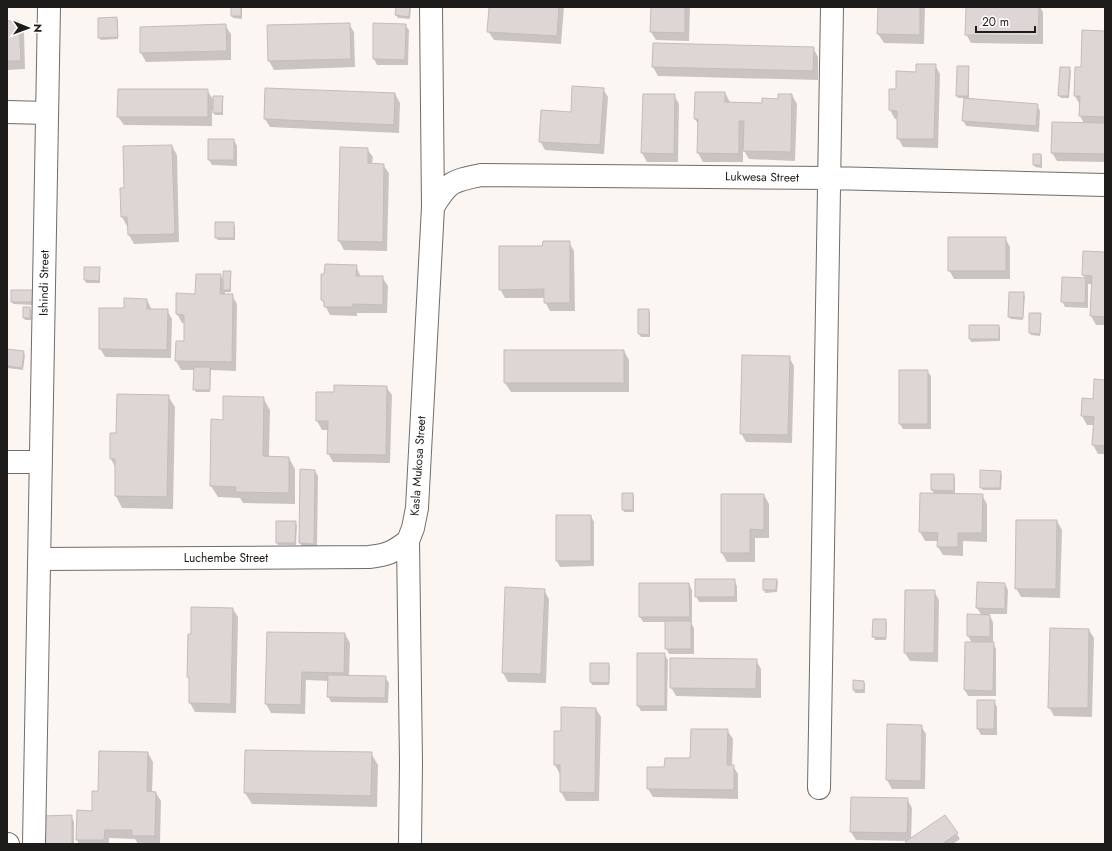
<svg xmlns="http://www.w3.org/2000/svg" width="1112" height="851" font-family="Jost,sans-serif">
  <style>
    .shadow { fill: #0003 }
    .building { fill: #ded6d4; stroke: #c3bcba }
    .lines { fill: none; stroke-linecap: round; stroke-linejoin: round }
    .minor-casing { stroke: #716c68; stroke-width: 24 }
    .minor { stroke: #fff; stroke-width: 22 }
    .labels { text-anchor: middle; stroke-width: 3.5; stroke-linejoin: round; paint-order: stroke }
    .street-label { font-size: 12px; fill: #1e1c1a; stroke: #fff }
  </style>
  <rect width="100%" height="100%" fill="#fcf6f2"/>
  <path class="shadow" d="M232 7H242V19L233 18 232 16Z
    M397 7H411L410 19 398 18 396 15Z
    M490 7H564L561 44 494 40 488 31Z
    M652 7H690L689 41 656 40 651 32Z
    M879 7H925L924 44 884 43 878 34Z
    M967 7H1040L1043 12V44L971 43 966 34Z
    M116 18 118 20V39L101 40 99 38Z
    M7 22H19L24 30 25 69 7 70Z
    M349 24 354 32 355 67 274 70 269 61Z
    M225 25 231 34V60L146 62 141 53V28Z
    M405 25 409 30 408 65H377L374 59Z
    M1105 32V162L1057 161 1052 153 1084 123 1080 116V105L1075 96 1082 68Z
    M654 44 813 48 818 57V80L658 76 653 67Z
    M935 65 940 74 938 148 903 147 898 138V119H895L890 110V90H897L917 73Z
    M968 67 969 69V100L1037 105 1040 111 1039 132 966 126 963 120 965 98H958L957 96Z
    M1069 68 1071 71 1069 98H1061L1059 95Z
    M603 89 608 97 604 154 545 150 540 141 571 113Z
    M207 90 214 101 222 97 223 100V115H215L212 110V126L124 125 118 117Z
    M696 93H725L730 102 763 104 792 95 797 104 795 161 749 159 743 149V162H703L698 153 699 126 695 119Z
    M395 94 400 103 399 133 270 127 265 119Z
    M674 95 679 104 678 162H647L642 153Z
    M234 140 237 146V166L212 165 209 160Z
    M172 146 177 155 179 242 134 244 129 235V226H127L122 217 125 189Z
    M367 149 373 157 372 164 383 165 389 173 387 251 344 250 339 241Z
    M1041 155 1042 158V168L1035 167 1034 165Z
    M233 223 235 226V240H218L216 238Z
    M1005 238 1010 247V279H954L949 270Z
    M569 242 574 251 575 311H550L545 302V298H505L500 289 543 247Z
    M1105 253V325H1096L1091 316 1092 284H1088V308L1065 307 1062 301 1086 279 1083 275Z
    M356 266 361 277H382L388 286 387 313H357V316L330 315 322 300Z
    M85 268H99L100 270V283H86L85 280Z
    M230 272 231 275V292H225V295H232L237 304 236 371 211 370 210 392H196L194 389 195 370H181L176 361V342H185V323H182L177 314 196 295 220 275 224 281Z
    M32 291 33 293V305L13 304 12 302Z
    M1023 293 1025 296 1023 320 1011 319 1009 317Z
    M147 300 152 310H167L172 319 171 358 105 357 100 348 125 309Z
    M30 308 31 310V320H25L24 318Z
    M639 310H648L650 312V337H641L639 334Z
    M1040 314 1041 317 1040 336 1031 335 1030 333Z
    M970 326H999L1000 328V341L971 342 970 339Z
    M7 350 23 352 25 355 23 370 7 368Z
    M624 351 629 360V392H511L505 383Z
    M789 357 794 366 792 443 746 442 741 433Z
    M927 371 931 376V429H903L900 424Z
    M1105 381V454H1098L1093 445 1094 425H1087L1082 416 1094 400Z
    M386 387 392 395 390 463 333 462 328 453 329 430H322L317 421 335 393Z
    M168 396 175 407 173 509 122 508 116 496V469L111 459 117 434Z
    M263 398 270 410 269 457 289 458 295 469V504L243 503 240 498 218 497 211 486 224 421Z
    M315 471 318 476 317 549H303L300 543Z
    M1000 472 1002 474 1001 490H983L981 487Z
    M932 475H954L955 478V495H982L987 504V542L963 541V556L943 555 938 547V541H925L920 532 934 494 932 490Z
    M633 494 634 496V512H624L623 509Z
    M764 495 769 504V538H755V562H727L722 553Z
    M591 516 594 522V566L560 567 557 561Z
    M1057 521 1062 530 1060 598 1021 597 1016 588Z
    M295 522 297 525 296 545H278L277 543Z
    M734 580 737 586V602H699L696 596Z
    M764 580H776L778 582 777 592 765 593 764 590Z
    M689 584 692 590V623H691L694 628V654H669L666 648V622H643L640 617Z
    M1005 584 1008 590 1007 614H989L993 622V643L996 649V696H968L965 690 972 643 968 636 982 616 977 608Z
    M544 590 549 599 546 683 508 682 503 673Z
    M934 591 939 600 938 662 910 661 905 653Z
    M233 609 238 617 236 713 195 712 190 703V681L188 677 189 635H192Z
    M874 620H885L887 623 886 640H875L874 637Z
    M1089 630 1094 638 1092 717 1054 716 1049 707Z
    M268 633 345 634 350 643 349 676 385 677 389 683 388 703 331 702 328 696 329 681 306 680 305 714 271 713 266 704Z
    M664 654 668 660 667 711H641L638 706Z
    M756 660 761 669V698L676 696 671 687Z
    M591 664H608L610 666 609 685H592L591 682Z
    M864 682 865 684V693H855L854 690Z
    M994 701 997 707V735H981L978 729Z
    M596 709 601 717 599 801H566L561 792V774H560L555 765V732H562Z
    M888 725 921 726 926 734 925 789H892L887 780Z
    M727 730 733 739 732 766H733L738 774V799L653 797 648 789 665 768 691 759Z
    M148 753 153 762 152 793H156L161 801 160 844H138L135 839 109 838V844H79L77 840 93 812 99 792Z
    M371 753 378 765 377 807 252 804 245 793Z
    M907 799 912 808 911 839 957 834 960 839 953 844H908L906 841 856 840 851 832Z
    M71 816 74 822V844H43Z"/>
  <path class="building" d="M231 7H241V16H231Z
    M396 7H410L409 17 395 15Z
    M489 7H559L557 36 487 32Z
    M651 7H685V33L650 32Z
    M878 7H920V35L877 34Z
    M966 7H1039L1038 36 965 35Z
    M117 17 118 37 98 38V18Z
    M7 21H19L21 61H7Z
    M350 23 351 59 268 61 267 25Z
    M373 23 406 24 405 60 373 59Z
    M226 24 227 51 140 53V27Z
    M1082 30 1105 31V117L1079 116 1080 96H1074L1075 67H1081Z
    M653 43 814 47 813 71 652 67Z
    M916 64H936L934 139H897V111L889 110V89H896V71L916 72Z
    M957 66H969L968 96H956Z
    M1060 67H1070L1068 96H1058Z
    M572 86 604 88 600 145 539 142 541 110 571 112Z
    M265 88 395 93 394 125 264 119Z
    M118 89H208V117H117Z
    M695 92H725V102L762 103V98L778 99V94H792L791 152 743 151 744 121H739V154L697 153 698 119H694Z
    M643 94H675L674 154 641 153Z
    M213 96H223L222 113H213Z
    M964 98 1038 104 1036 126 962 121Z
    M1052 122 1105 123V154L1051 153Z
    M208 139H234V160H208Z
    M172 145 175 234 128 235 127 217H121L120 188H124L123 146Z
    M340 147 368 148V163L384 164 383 242 338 241Z
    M1033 154H1041V165H1033Z
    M215 222H234V238H215Z
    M948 237H1006V271H948Z
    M543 241H570V303H544V289L499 290V246H542Z
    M1083 251 1105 252V317L1090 316 1092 276 1082 275Z
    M325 264 357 265 356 276H383V305L353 304V307H324V301L321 300V274H324Z
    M84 267H100L99 281 84 280Z
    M223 271H231L230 290H223Z
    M196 274H221L220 294H233L232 362 175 361 176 341H184V315L176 314V293L195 294Z
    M1062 277 1086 278 1085 303 1061 302Z
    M11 290H33L32 302H11Z
    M1009 292H1024L1023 318 1008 317Z
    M124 298 147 299V309H168L167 350 99 349V308H124Z
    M23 307H30V318H23Z
    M638 309H649V335L638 334Z
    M1029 313H1041L1040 334 1029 333Z
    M969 325H999V339H969Z
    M7 349 24 351 22 368 7 366Z
    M504 350H624V383H504Z
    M742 355 790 356 788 435 740 434Z
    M194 367H210V390H193Z
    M899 370H928V424H899Z
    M1094 379 1105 380V446L1092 445 1094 417 1081 416 1082 398 1093 399Z
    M334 385 387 386 386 455 327 454 328 421H316V392H334Z
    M117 394 169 395 167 497 115 496V459H110V433H116Z
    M223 396 264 397 263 456 289 457V493L235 492 236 487 210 486 211 419 223 420Z
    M300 469 315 470 314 544 299 543Z
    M980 470 1001 471 1000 488H980Z
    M931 474H954V491L931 490Z
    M622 493H633V510H622Z
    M920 493 983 494 982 533H958V547H937L938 533 919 532Z
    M721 494H764V530L750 529V553H721Z
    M556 515H591V561H556Z
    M1016 520H1057L1056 589H1015Z
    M276 521H296L295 543H276Z
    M695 579H735V597H695Z
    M763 579H777L776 590H763Z
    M977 582 1005 583V609L976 608Z
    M639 583H689L690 617H639Z
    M505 587 545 589 541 674 502 673Z
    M905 590H935L934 653H904Z
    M191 607 233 608 231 704 189 703V677H187L188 634H191Z
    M967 614 990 615V637L967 636Z
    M873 619H886V638L872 637Z
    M665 621H691V649H665Z
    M1050 628 1089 629 1088 708H1048Z
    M267 632 345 633 344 673 302 672 301 705 265 704Z
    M965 642H994L993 691 964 690Z
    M637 653H665V706H637Z
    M670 658 757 659 756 689 670 688Z
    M590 663H609V683L590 682Z
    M328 675 386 676 385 698 327 697Z
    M853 680 864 681V690H853Z
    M977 700H995L994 729H977Z
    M561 707 596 708 595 793 560 792V765H554V731H561Z
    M887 724 922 725 921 781 886 780Z
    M691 729H728L727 765H734V790L647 789V767H664L665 758H690Z
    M245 750 372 752 371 796 244 793Z
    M99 751 148 752 147 791 156 792 155 836H132V830H105L104 840H76L77 810 92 811V791H98Z
    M851 797 908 798 907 833 850 832Z
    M72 815V844H42V816Z
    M945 815 958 833 942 844H907L905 842Z"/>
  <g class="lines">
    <g class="minor-casing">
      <path id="minor" d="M7 112 47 113
        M433 207C449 181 452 181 481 175L829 178 1105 185
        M7 462H41
        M40 559 369 557C388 555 393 552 408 541
        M819 788 832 7
        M7 844H8
        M34 844 49 7
        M410 844 411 763 408 541 413 528 417 508 433 207 431 7"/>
    </g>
    <use href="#minor" class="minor"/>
  </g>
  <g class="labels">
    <g class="street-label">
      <text transform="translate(762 177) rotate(1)" y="4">Lukwesa Street</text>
      <text transform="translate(44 283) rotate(-89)" y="4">Ishindi Street</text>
      <text transform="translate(418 466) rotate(-86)" y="4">Kasla Mukosa Street</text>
      <text x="226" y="562">Luchembe Street</text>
    </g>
  </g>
  <rect width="1112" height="851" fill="none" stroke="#1e1c1a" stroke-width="16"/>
  <g transform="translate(28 28) rotate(91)" stroke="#ffffff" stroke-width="3" paint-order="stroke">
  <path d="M0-3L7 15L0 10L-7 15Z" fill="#1e1c1a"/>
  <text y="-6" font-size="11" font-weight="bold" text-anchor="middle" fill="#1e1c1a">N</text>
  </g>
  <path d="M976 26v6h59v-6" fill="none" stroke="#1e1c1a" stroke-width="2"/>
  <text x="982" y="26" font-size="12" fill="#1e1c1a" stroke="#ffffff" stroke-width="3" paint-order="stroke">20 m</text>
</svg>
